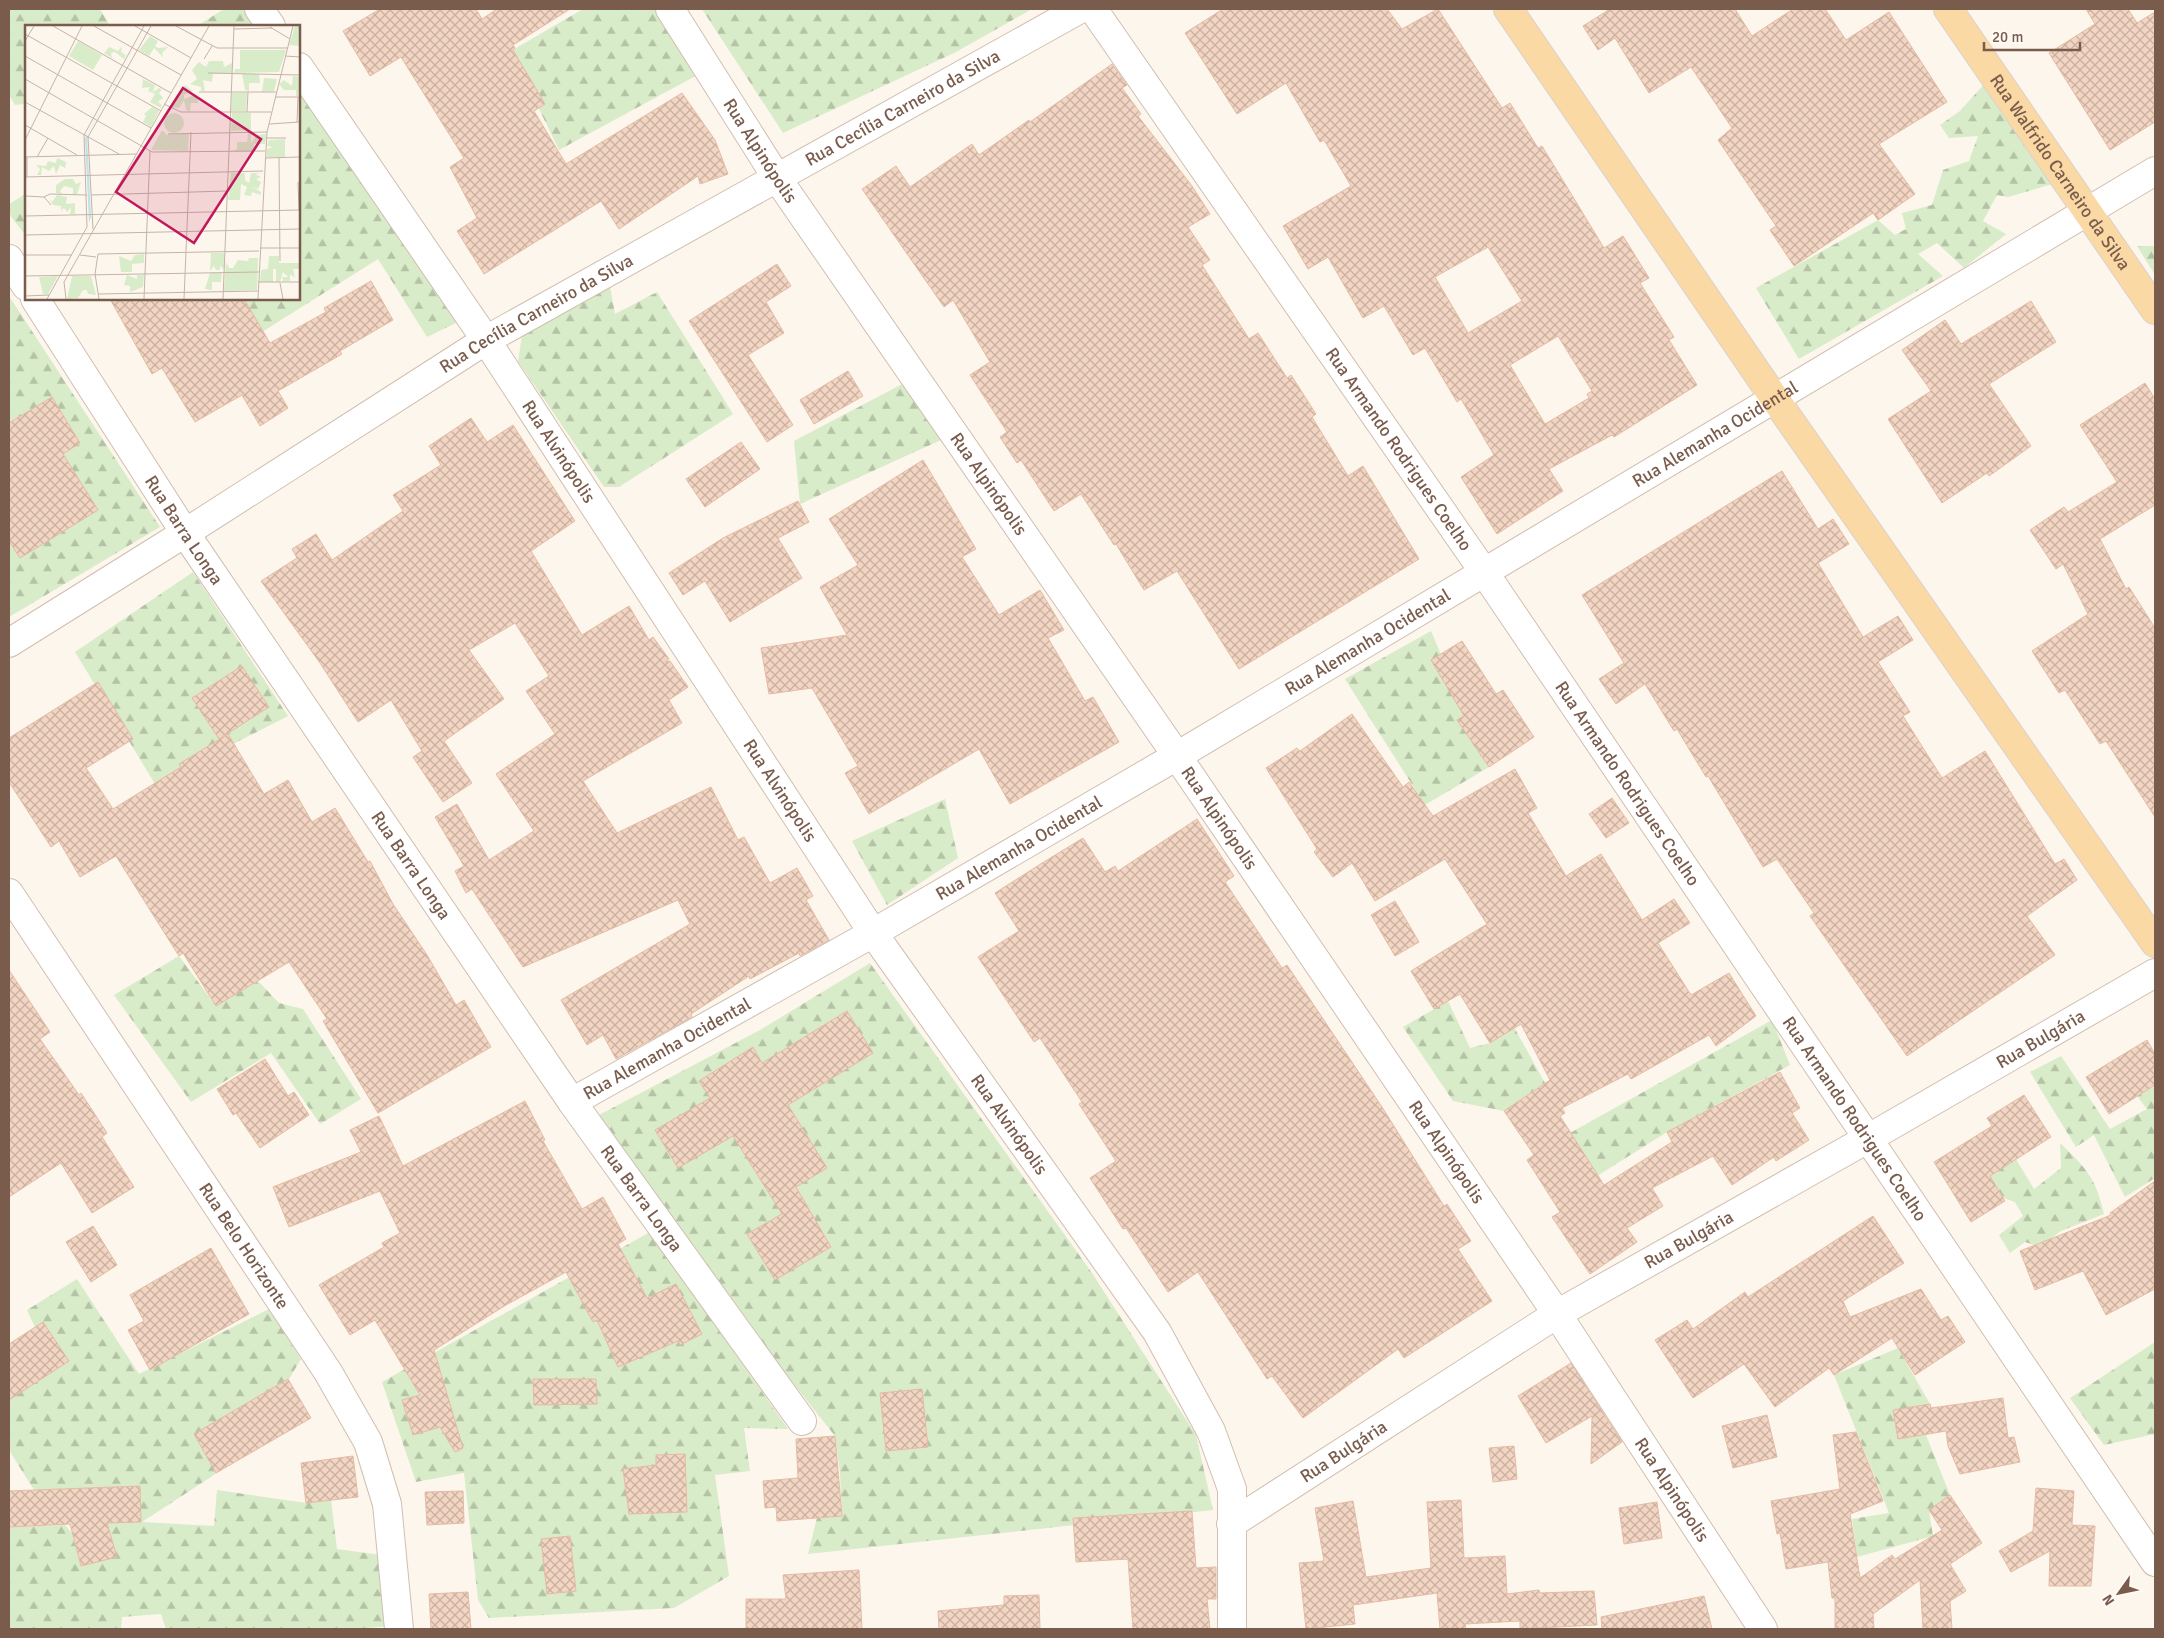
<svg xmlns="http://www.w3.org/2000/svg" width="2164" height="1638" font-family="Signika,sans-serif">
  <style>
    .forest { fill: url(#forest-firs) }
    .building { fill: url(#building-cross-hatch); stroke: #e6bba3; fill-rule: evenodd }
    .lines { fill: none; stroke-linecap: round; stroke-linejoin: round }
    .minor-casing { stroke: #d1beb0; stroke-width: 30 }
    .major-casing { stroke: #dad1cd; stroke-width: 30 }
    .minor { stroke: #fff; stroke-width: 28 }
    .major { stroke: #fbd9a5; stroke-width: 28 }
    .labels { text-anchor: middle; stroke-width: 4; stroke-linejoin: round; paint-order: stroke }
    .street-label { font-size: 18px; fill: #7a5c4d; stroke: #fffaf3 }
    .inset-road { fill: none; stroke: #c5b3a7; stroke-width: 1 }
    .view { fill: #c2185b; fill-opacity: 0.15; stroke: #c2185b; stroke-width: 2.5 }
    .inset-edge { fill: none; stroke: #7a5c4d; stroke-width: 2.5 }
  </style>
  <defs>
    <pattern id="forest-firs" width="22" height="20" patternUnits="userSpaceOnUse" patternTransform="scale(1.25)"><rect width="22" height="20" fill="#d8ecc9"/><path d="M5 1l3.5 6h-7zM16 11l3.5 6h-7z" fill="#b4c2a5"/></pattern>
    <pattern id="building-cross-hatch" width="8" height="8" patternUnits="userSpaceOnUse" patternTransform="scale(1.25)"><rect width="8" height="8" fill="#f3d5c3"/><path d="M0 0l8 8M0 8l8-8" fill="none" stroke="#cab0a1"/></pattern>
  </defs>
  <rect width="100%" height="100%" fill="#fdf6ec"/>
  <path class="forest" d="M9 9H100L110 26H26V104L15 105 9 95Z
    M224 9H246L258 26H197Z
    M583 9H659L701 73 559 150 511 51Z
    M702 9H1032L956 52 783 133Z
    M1987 81 2056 183 2008 197 1997 195 1983 221 2006 234 1964 268 1937 243 1918 254 1943 276 1799 359 1756 288 1878 220 1895 235 1906 229 1902 213 1932 205 1943 170 1969 161 1978 136 1949 138 1940 125 1960 111Z
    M299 85 462 320 427 337 378 259 262 332 244 299H299Z
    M26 194V236L9 214V204Z
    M2137 246H2155V275Z
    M609 281 615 314 657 292 733 414 619 487H604L518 361 522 336Z
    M9 296 160 527 9 617Z
    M908 381 941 440 800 504 794 441Z
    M193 572 288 716 155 784 75 652Z
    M1431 631 1489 767 1425 805 1345 679Z
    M945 799 958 858 887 905 852 841Z
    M179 956 216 1006 258 981 279 1003 303 1009 361 1099 320 1124 271 1053 191 1102 114 995Z
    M870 963 1092 1273 1196 1435 1213 1510 808 1554 818 1514 842 1516 840 1473 835 1436 786 1374 599 1115 760 1030Z
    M1448 1001 1470 1048 1490 1043 1514 1027 1545 1083 1504 1111 1453 1101 1403 1027Z
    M1772 1020 1790 1065 1667 1132 1597 1176 1570 1133Z
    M2061 1056 2110 1129 2147 1109 2137 1096 2155 1086V1178L2125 1197 2094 1135 2076 1147 2030 1072Z
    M2060 1143C2086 1168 2096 1178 2104 1214L2061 1231 2040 1247 2025 1242 2010 1253 1999 1235 2023 1216 2015 1202 1987 1192 1989 1147 2011 1151 2034 1189 2061 1168Z
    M650 1232 788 1429 744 1428 750 1471 715 1475 729 1576 674 1608 489 1618 478 1600 464 1473 416 1482 382 1382Z
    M77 1279 139 1374 269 1309 301 1359 289 1379 194 1434 217 1473 142 1522 214 1526 217 1490 306 1503 331 1500 337 1549 381 1555 390 1626 354 1629H166L161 1614 122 1617 121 1629H9V1527L65 1525 72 1533 81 1566 116 1557 107 1523 141 1522 139 1486 34 1490 9 1450V1391L51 1362 27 1310Z
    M2155 1342V1434L2104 1445 2070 1398Z
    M1898 1348 1930 1404 1936 1432 1926 1435 1950 1495 1929 1510 1933 1536 1857 1557 1852 1519 1889 1513 1834 1375Z"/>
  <path class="building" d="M380 9H476L482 19 497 9H570L513 45 515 48 513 50 545 104 534 111 566 164 682 93 715 140 728 174 700 184 698 176 619 229 601 201 484 274 457 231 477 218 450 167 464 158 401 57 370 76 343 31Z
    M1223 9H1387L1402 29 1438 9 1502 108 1510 103 1538 148 1542 146 1604 248 1623 236 1649 278 1640 283 1674 337 1669 340 1697 385 1614 437 1612 435 1549 469 1563 491 1497 534 1461 477 1494 455 1461 399 1457 402 1425 348 1413 355 1384 306 1363 318 1328 257 1308 269 1283 226 1351 186 1324 140 1320 142 1286 83 1237 114 1185 33ZM1488 247 1522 301 1468 333 1435 277ZM1558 336 1592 391 1587 394 1589 398 1545 424 1510 365Z
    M1610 9H1735L1752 36 1793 9H1825L1846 40 1889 12 1947 102 1879 144 1915 194 1878 220 1873 213 1794 266 1770 230 1776 226 1718 140 1732 128 1691 67 1649 93 1615 38 1598 50 1583 26Z
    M2086 9H2128L2137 23 2155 12V122L2110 150 2049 53 2095 24Z
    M1112 64 1127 85 1122 88 1141 114 1138 116 1192 186 1210 214 1188 227 1210 260 1202 265 1249 339 1258 333 1287 378 1291 375 1316 414 1312 417 1348 476 1363 466 1419 559 1239 669 1177 571 1144 590 1116 544 1114 545 1081 494 1054 511 1021 460 1017 463 1000 437 1007 432 970 375 990 362 953 300 944 307 862 189 896 166 910 187 972 144 979 155 1029 120 1030 122Z
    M777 264 791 286 766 302 784 333 748 355 793 425 767 442 689 321Z
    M371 281 393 320 340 351 342 354 278 391 288 408 260 426 242 395 195 422 162 368 152 374 110 299H244L270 343 326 312 324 308Z
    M2031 301 2056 342 1989 384 2031 446 1989 476 1987 473 1942 503 1888 419 1931 391 1902 350 1945 320 1961 344Z
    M848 371 863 396 814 424 800 400Z
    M2145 383 2155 399V505L2100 539 2126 589 2129 587 2155 628V817L2106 741 2100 744 2065 690 2059 693 2032 651 2088 614 2063 564 2056 569 2030 530 2064 507 2068 512 2117 482 2080 425Z
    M52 397 80 443 63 454 98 510 20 558 9 541V423Z
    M471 418 487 442 513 425 575 521 531 551 582 635 629 606 649 640 653 637 669 659 665 662 670 661 688 687 669 700 682 723 583 781 617 833 711 787 738 840 744 837 770 883 797 868 813 896 806 900 829 940 800 956 799 953 750 979 749 976 691 1014 692 1017 616 1059 603 1035 587 1045 561 1000 690 924 678 900 523 967 472 889 466 893 455 871 464 866 435 817 457 804 489 860 534 831 496 774 555 734 526 691 549 676 515 623 469 650 504 699 444 741 472 783 443 802 413 757 422 751 391 700 358 722 320 663 261 581 297 558 292 549 316 534 332 560 403 511 393 495 441 465 429 446Z
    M741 442 760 469 705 507 686 479Z
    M923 460 976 549 962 557 999 615 1040 590 1064 630 1048 638 1085 701 1093 697 1119 742 1010 804 979 749 869 814 845 773 858 766 812 688 769 694 761 648 847 635 820 587 858 565 829 519Z
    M1782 471 1818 529 1833 519 1849 544 1818 563 1863 637 1898 616 1913 640 1878 662 1910 712 1903 716 1942 778 1985 751 2055 864 2064 859 2077 880 2027 916 2055 955 1907 1056 1810 916 1814 913 1777 859 1763 867 1708 776 1706 777 1677 729 1674 731 1645 684 1616 704 1599 679 1624 663 1582 595Z
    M798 501 809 522 778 538 802 578 730 622 705 581 683 595 669 573 723 538Z
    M1462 641 1496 694 1503 690 1534 737 1489 767 1457 720 1464 716 1431 660Z
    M242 666 269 707 219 739 192 698Z
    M98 682 133 739 86 768 113 809 181 767 179 764 228 734 264 794 288 780 312 822 335 808 368 862 370 861 393 904 427 955 456 1005 464 1000 491 1047 378 1113 323 1021 327 1019 289 962 216 1006 183 953 179 956 116 856 80 877 59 841 51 847 9 782V738Z
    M1352 714 1403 787 1409 782 1433 816 1515 769 1537 808 1528 813 1566 876 1601 854 1642 920 1674 899 1690 923 1658 943 1691 995 1729 973 1756 1016 1716 1046 1709 1035 1631 1079 1628 1074 1562 1108 1565 1113 1560 1116 1604 1185 1672 1142 1667 1132 1780 1072 1800 1108 1792 1113 1809 1140 1776 1161 1774 1157 1732 1185 1713 1156 1652 1188 1663 1206 1627 1228 1637 1242 1590 1274 1552 1217 1560 1212 1527 1160 1534 1155 1504 1111 1550 1080 1521 1024 1490 1043 1460 994 1434 1009 1411 971 1487 924 1445 859 1375 901 1352 863 1333 877 1314 852 1317 849 1266 768 1297 748 1300 751Z
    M1612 798 1629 823 1606 838 1589 814Z
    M1197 819 1234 876 1225 882 1282 968 1287 965 1382 1107 1444 1206 1447 1204 1471 1241 1458 1249 1492 1301 1404 1358 1398 1349 1303 1418 1272 1376 1267 1379 1198 1272 1168 1292 1126 1228 1123 1229 1090 1178 1116 1161 1079 1104 1082 1102 1040 1038 1034 1042 978 957 1019 931 995 893 1039 865 1083 838 1105 872 1115 866 1118 871Z
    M1395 901 1419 942 1395 956 1371 915Z
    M9 970 50 1032 40 1039 79 1095 81 1093 107 1133 102 1137 134 1187 92 1213 61 1163 9 1197Z
    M847 1011 873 1053 788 1105 827 1168 796 1187 831 1247 775 1280 747 1234 782 1214 733 1136 678 1168 655 1130 710 1098 699 1081 753 1047 762 1063Z
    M2147 1040 2155 1054V1085L2109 1114 2086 1077Z
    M265 1059 288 1096 294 1092 309 1115 260 1148 236 1113 233 1115 217 1089Z
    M2024 1095 2051 1137 1990 1176 2005 1201 1971 1222 1934 1162 1992 1126 1987 1118Z
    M525 1101 545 1140 543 1141 582 1209 603 1197 626 1239 618 1244 647 1298 676 1284 702 1334 680 1345 678 1341 618 1367 597 1320 593 1322 566 1272 506 1305 434 1350 463 1448 455 1452 440 1427 413 1435 402 1400 420 1395 375 1320 350 1335 319 1285 384 1247 382 1243 400 1233 380 1191 289 1227 273 1187 361 1152 350 1130 379 1116 403 1166Z
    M2155 1181V1289L2106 1315 2083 1271 2035 1290 2020 1251 2111 1215 2110 1213Z
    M1873 1216 1904 1263 1843 1301 1850 1317 1921 1289 1941 1320 1948 1316 1965 1342 1915 1375 1892 1338 1834 1375 1829 1368 1775 1407 1744 1364 1693 1398 1655 1340 1687 1320 1693 1329 1745 1292 1748 1297Z
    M93 1226 117 1265 91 1282 66 1242Z
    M211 1248 249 1314 150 1370 128 1330 144 1321 130 1295Z
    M43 1322 69 1361 9 1400V1344Z
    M1571 1363 1622 1442 1591 1464 1592 1416 1546 1443 1518 1396Z
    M288 1379 311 1418 216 1473 194 1434Z
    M533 1379H596L597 1404 534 1405Z
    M922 1389 928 1447 886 1451 880 1393Z
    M2003 1398 2008 1438 2014 1437 2020 1462 1960 1474 1948 1446 1946 1431 1898 1439 1893 1410 1930 1404 1931 1408Z
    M1767 1415 1777 1457 1733 1468 1722 1426Z
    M1856 1432 1883 1501 1850 1514 1860 1578 1892 1555 1895 1559 1942 1530 1929 1510 1950 1495 1982 1543 1950 1564 1966 1591 1950 1601 1952 1629H1923L1920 1580 1873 1614 1874 1629H1835V1598H1832L1828 1562 1786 1569 1780 1533 1777 1534 1771 1501 1840 1489 1833 1435Z
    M835 1436 842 1516 777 1521 776 1507 765 1508 763 1481 798 1478 796 1439Z
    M1514 1446 1517 1479 1493 1482 1489 1448Z
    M685 1454 687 1512 629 1514 623 1469 656 1465V1455Z
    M353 1456 358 1497 306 1503 301 1463Z
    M140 1486 141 1522 107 1523 117 1557 81 1566 70 1524 9 1527V1491Z
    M2036 1488 2074 1491 2072 1525 2095 1526 2091 1586H2049L2050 1551 2011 1572 1999 1551 2033 1531Z
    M463 1491 464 1523 427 1525 425 1492Z
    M1461 1500 1464 1558 1505 1556 1507 1594 1539 1590 1540 1593 1594 1591 1597 1625 1520 1629V1621L1465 1624 1466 1629H1440L1437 1593 1353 1605 1355 1624 1306 1629 1299 1563 1324 1561 1315 1508 1353 1501 1366 1577 1431 1568 1427 1502Z
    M1657 1502 1662 1538 1624 1544 1619 1508Z
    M1192 1511 1196 1568 1216 1567V1599H1207L1210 1629H1133L1128 1559 1076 1562 1073 1518Z
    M570 1536 576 1591 547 1594 541 1539Z
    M859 1570 862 1629H746V1599H786L783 1575Z
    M468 1592 471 1629H431L429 1594Z
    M1039 1595 1040 1629H939L938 1611 1004 1605V1596Z
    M1704 1596 1712 1629H1602L1601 1617Z"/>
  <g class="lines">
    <g class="minor-casing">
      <g id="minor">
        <path d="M259 9 271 26"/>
        <path id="s1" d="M670 9 777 178 1177 756 1557 1314 1763 1629"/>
        <path id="s2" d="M1093 9 1484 572 2155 1562"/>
        <path id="s3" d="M299 67 486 340 873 933 1157 1332 1211 1431 1232 1489V1629"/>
        <path d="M9 259 26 286"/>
        <path id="s4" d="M35 299 185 533 572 1102 802 1421"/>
        <path id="s5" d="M9 643 185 533 486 340 1080 9"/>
        <path id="s6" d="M9 893 328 1372 368 1442 387 1504 399 1629"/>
        <path id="s7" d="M572 1102 873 933 1177 756 2155 171"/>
        <path id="s8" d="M1231 1524 1557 1314 1869 1138 2155 973"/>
      </g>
    </g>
    <g class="major-casing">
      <g id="major">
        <path d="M1508 9 1775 399 2155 943"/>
        <path id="s9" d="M1948 9 2155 310"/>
      </g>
    </g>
    <use href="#minor" class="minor"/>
    <use href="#major" class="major"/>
  </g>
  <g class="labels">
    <g class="street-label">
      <text dy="6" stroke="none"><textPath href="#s5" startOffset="1042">Rua Cecília Carneiro da Silva</textPath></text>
      <text dy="6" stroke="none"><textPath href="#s1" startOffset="168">Rua Alpinópolis</textPath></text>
      <text dy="6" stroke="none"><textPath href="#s9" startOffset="198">Rua Walfrido Carneiro da Silva</textPath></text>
      <text dy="6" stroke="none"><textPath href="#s5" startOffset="622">Rua Cecília Carneiro da Silva</textPath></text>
      <text dy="6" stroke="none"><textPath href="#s7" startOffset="1324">Rua Alemanha Ocidental</textPath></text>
      <text dy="6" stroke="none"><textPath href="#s2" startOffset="536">Rua Armando Rodrigues Coelho</textPath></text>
      <text dy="6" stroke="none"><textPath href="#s3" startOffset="464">Rua Alvinópolis</textPath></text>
      <text dy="6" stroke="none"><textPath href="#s1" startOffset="572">Rua Alpinópolis</textPath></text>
      <text dy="6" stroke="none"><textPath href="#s4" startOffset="275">Rua Barra Longa</textPath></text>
      <text dy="6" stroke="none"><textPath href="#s7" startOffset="919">Rua Alemanha Ocidental</textPath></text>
      <text dy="6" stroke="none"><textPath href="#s2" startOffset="941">Rua Armando Rodrigues Coelho</textPath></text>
      <text dy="6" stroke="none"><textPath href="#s3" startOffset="869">Rua Alvinópolis</textPath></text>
      <text dy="6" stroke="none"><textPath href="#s1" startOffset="978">Rua Alpinópolis</textPath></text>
      <text dy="6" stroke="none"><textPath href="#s7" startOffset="514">Rua Alemanha Ocidental</textPath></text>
      <text dy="6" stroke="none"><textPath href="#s4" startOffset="680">Rua Barra Longa</textPath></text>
      <text dy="6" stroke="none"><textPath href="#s8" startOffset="944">Rua Bulgária</textPath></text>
      <text dy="6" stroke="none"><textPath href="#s7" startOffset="109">Rua Alemanha Ocidental</textPath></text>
      <text dy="6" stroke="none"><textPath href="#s2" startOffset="1346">Rua Armando Rodrigues Coelho</textPath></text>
      <text dy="6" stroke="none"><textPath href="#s3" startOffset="1274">Rua Alvinópolis</textPath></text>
      <text dy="6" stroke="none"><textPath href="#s1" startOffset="1382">Rua Alpinópolis</textPath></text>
      <text dy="6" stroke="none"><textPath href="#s4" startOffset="1085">Rua Barra Longa</textPath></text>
      <text dy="6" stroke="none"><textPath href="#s8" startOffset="539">Rua Bulgária</textPath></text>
      <text dy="6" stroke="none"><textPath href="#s6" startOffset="424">Rua Belo Horizonte</textPath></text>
      <text dy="6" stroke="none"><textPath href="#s8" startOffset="134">Rua Bulgária</textPath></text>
      <text dy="6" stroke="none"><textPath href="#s1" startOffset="1788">Rua Alpinópolis</textPath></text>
    </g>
  </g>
  <g transform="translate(25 25)">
    <rect width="275" height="275" fill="#fdf6ec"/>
    <path d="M270 1H275V21L264 20ZM125 11 133 16 130 21 133 23 143 22 137 28 138 32 129 23 124 31 114 25ZM53 16 77 30 68 45 44 31ZM97 21 96 27 101 30 99 34 90 27 86 28 87 33 79 28 84 22 93 26ZM215 25H261L254 47 209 48 210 44H215ZM184 36H198L199 42 207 38V48L188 49 187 57 178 55 180 66H176V62L165 59 172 54 167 45 174 37 181 42ZM217 49H234L235 58H224V66L220 65ZM268 51 275 52V71H271V65H259L254 59 259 55 267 61ZM239 53 252 54 249 66 237 67ZM118 54 130 60 128 67 134 63 137 64 134 68 138 73 133 77 137 80 136 83 125 77 130 69 123 66 125 62 117 63ZM160 60 168 66 159 70V74L169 70 173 75V78H166L165 87 161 85 159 75 154 83 146 82ZM207 68H222L221 86H206ZM127 82 134 86 126 102 118 97 121 91 119 89ZM207 88H226V105L206 106ZM139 98a10 10 0 1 1 20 0a10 10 0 1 1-20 0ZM137 105 142 110 164 108 163 126 126 125ZM223 108H226V118L232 110 241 109 240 119H229V126H207L212 124V117H222ZM260 114V132H242V124L248 122 242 121 244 115ZM32 133 41 137 40 143 35 140 31 149 29 141 24 146 17 142 16 150H12L15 144 11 140 21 141 23 136 31 138ZM206 148H220V155L224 158 226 148H237L230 149 236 152 231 154 236 157 233 164 227 162 236 167V170L227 167 226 171 219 170 222 162 216 159 215 175H203ZM40 154H48L51 159 56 157 52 169H48V163L39 161 35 166 37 169 31 168V160ZM32 170 42 172 41 179 50 178V189H45L46 182 42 187 39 183 36 186V181L28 180 24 174 27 177ZM186 228H199V244L195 241V245H191L189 241 185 246ZM119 229V238L107 239V247H96L94 231 106 236 110 230ZM244 231H254V238H275V252L274 244H268L270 253 265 249V256H258L257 252H263L258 247 255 257H251V244H248V257H235L236 245 243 244ZM224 233H233L232 265 199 266 201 237 204 243H208L213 235 223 236ZM185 248H197L196 257H187V265L180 264ZM102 250 112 254V250H119L118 262 105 267V261L99 260ZM33 251 23 269H18L14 252ZM47 251H66L71 270 63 269 62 265H58L53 273 42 274Z" fill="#d8ecc9"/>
    <path d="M121 1 62 110 66 192 64 198 60 113Z" fill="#bfe3e8"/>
    <path class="inset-road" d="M28 1 146 68M69 1 156 50M110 1 166 33M151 1 192 23H262M245 2 265 14M209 4 247 3M0 9 136 86M0 16 9 1M0 31 126 103M260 31 275 32M179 34 187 21M183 48 275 50M0 54 127 127 240 126M174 67H251M250 72H275M0 77 94 129M139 79 156 87H246M222 87 223 67M272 97 273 72M244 99 275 97M0 100 52 130M143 109 242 107M242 113H261M0 115 57 1M0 132 112 129M2 132V152M12 132 23 113M240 133 275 132M254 133 255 236M0 152 238 146M273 157 274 185M66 170 202 166M1 171 19 172 26 180M19 172 25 169 62 170M0 191 275 185M68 204 63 112 126 1M0 210 275 204M0 217V152M235 223H275M0 230H47M55 230 71 232M0 251 234 247M233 257H275M255 258 258 274M73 269 233 266M0 271 24 270M22 274 62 202 59 110 119 1M41 274 39 257 184 1M74 274 70 249 73 229 234 226M119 274 125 126M159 274 166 107M198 274 209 1M233 274 242 107 268 1"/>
    <path class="view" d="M158 63 236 114 169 218 91 167Z"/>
    <rect width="275" height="275" class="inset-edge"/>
  </g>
  <rect width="2164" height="1638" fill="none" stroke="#7a5c4d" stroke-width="20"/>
  <g transform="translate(2119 1593) rotate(237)" stroke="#fffaf3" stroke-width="4" paint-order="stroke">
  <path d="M0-4L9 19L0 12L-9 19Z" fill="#7a5c4d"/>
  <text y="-8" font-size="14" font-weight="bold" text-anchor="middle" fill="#7a5c4d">N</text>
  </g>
  <path d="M1984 42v8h96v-8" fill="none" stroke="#7a5c4d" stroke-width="2.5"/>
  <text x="1992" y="42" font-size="15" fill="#7a5c4d" stroke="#fffaf3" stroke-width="4" paint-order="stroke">20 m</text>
</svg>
